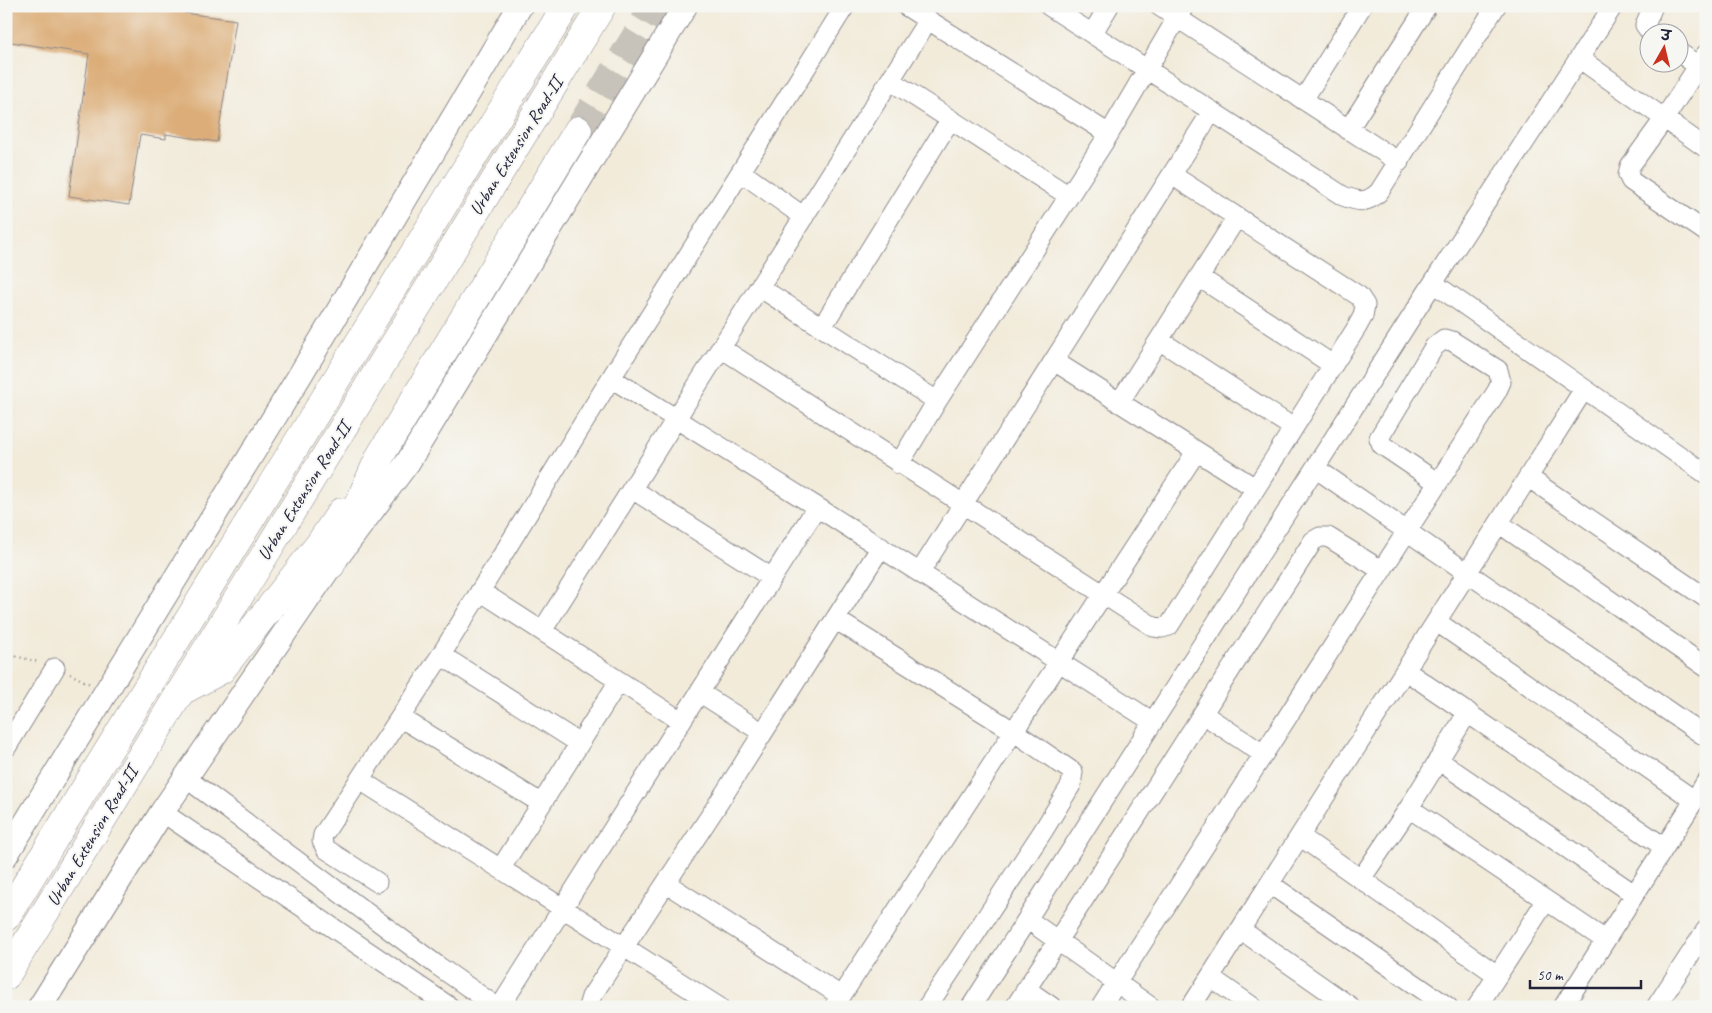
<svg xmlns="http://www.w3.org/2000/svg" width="1712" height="1013" font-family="Caveat,'Playpen Sans Deva',sans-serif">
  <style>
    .building { fill: #dcad78 }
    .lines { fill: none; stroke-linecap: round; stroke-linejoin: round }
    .highway-tunnel { stroke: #c8c3ba; stroke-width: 28; stroke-dasharray: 28 14; stroke-linecap: butt }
    .minor-casing { stroke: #8a868a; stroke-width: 21 }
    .major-casing { stroke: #8a868a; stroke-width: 26 }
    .highway-casing { stroke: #8a868a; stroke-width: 29 }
    .path { stroke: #8a868a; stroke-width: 2.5; stroke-dasharray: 1 4; stroke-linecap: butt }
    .minor { stroke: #fff; stroke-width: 19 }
    .major { stroke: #fff; stroke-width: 24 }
    .highway { stroke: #fff; stroke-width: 28 }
    .labels { text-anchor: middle; stroke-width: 4; stroke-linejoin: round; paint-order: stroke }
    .street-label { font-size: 18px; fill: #22223b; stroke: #f6f6f2 }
  </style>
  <rect width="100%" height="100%" fill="#f6f6f2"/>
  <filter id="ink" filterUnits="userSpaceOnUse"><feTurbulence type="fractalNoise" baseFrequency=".02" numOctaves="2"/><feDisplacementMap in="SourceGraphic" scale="10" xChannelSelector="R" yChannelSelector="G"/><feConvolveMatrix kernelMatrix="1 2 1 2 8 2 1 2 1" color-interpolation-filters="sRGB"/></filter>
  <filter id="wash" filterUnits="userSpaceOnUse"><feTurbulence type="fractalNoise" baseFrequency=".0096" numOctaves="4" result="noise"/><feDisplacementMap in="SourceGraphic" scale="20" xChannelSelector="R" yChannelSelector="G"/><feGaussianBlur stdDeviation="1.12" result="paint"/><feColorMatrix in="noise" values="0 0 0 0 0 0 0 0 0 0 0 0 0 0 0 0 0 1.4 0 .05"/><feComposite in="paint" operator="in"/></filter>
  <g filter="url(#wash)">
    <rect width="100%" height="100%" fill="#f2ebda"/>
    <g id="blocks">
      <path class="building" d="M6 6H164L184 10V13L236 20 217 142 166 134V139L140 135 129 205 69 196 89 54 11 42V36L6 35Z"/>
    </g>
  </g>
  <g filter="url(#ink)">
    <use href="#blocks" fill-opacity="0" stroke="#8a868a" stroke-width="1"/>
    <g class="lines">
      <path class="highway-tunnel" d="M578 130 654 6"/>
      <g class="minor-casing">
        <path id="minor" d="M906 6 1109 134
          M1049 6 1343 196C1359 202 1366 204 1379 192L1496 6
          M1159 6 1399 162
          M1650 32 1645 25 1653 6
          M1092 34 1109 6
          M1680 53 1706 72
          M1706 54 1664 119 1630 166 1628 175 1631 181 1706 232
          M1580 59 1706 148
          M891 81 1069 196
          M1303 100 1362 6
          M1348 130 1427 6
          M741 172 804 217
          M1199 277 1333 365
          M1433 283 1706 474
          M759 287 937 401
          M822 327 950 120
          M1159 340 1292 427
          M721 348 1154 627 1162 628 1169 626 1357 327 1363 316 1365 305 1359 296 1172 175
          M1054 361 1255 488
          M611 378 817 507 1153 722
          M1119 403 1237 217
          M899 464 937 401 1109 134 1184 6
          M1315 468 1706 737
          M1529 478 1706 598
          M632 489 772 578
          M1500 524 1706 667
          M920 572 1212 111
          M480 591 681 721
          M835 619 1013 731 1073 772 1071 785 1043 831 927 1007
          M1437 622 1694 800
          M542 631 928 20
          M441 655 579 743
          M1406 671 1664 847
          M699 692 763 733
          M1203 714 1263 754
          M401 718 541 803
          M6 748 55 668
          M1438 760 1634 894
          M186 778 438 966 497 1007
          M360 780 719 1007
          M1409 808 1605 940
          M162 812 450 1007
          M1301 837 1497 975
          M501 868 619 681
          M1361 879 1409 808 1468 712
          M377 882 326 849 322 841 323 835 441 655 611 378 845 6
          M667 884 841 996
          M1270 884 1448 1007
          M1027 919 1151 1007
          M1241 930 1351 1007
          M1210 977 1253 1007
          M1026 989 1052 1007
          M500 1007 817 507
          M588 1007 591 997 714 810 881 547
          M834 1007 1196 452
          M971 1007 1433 283 1613 6
          M1015 1007 1313 541 1320 537H1328L1381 570
          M1101 1007 1497 391 1501 382 1498 370 1452 341 1444 339 1434 347 1379 438 1382 445 1438 483
          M1191 1007 1584 389
          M1477 1007 1545 902
          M1563 1007 1706 782
          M1656 1007 1706 930"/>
      </g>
      <g class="major-casing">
        <path id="major" d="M6 855 299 377 520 6
          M40 1007 162 812 331 565 408 462 685 6"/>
      </g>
      <g class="highway-casing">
        <path id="highway" d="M331 565 380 456 578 130
          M180 692 221 670 318 546 341 512
          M6 917 566 6
          M6 976 602 6"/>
      </g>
      <path class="path" d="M6 654 39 662
        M70 674 90 684"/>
      <use href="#minor" class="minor"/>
      <use href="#major" class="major"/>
      <use href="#highway" class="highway"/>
    </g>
  </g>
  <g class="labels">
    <g class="street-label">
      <text transform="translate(516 146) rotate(-58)" y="6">Urban Extension Road-II</text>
      <text transform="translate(304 491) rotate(-58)" y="6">Urban Extension Road-II</text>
      <text transform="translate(92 836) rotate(-59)" y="6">Urban Extension Road-II</text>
    </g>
  </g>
  <rect width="1712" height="1013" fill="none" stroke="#f6f6f2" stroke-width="25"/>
  <g transform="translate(1664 48) rotate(8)"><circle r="24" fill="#f6f6f2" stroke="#a1a1a9"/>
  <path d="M0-4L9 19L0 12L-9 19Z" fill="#c8321e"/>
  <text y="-8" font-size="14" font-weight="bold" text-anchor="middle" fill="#22223b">उ</text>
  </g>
  <path d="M1530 980v8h111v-8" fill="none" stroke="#22223b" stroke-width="2.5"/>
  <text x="1537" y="980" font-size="15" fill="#22223b" stroke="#f6f6f2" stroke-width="4" paint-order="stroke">50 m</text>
</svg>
